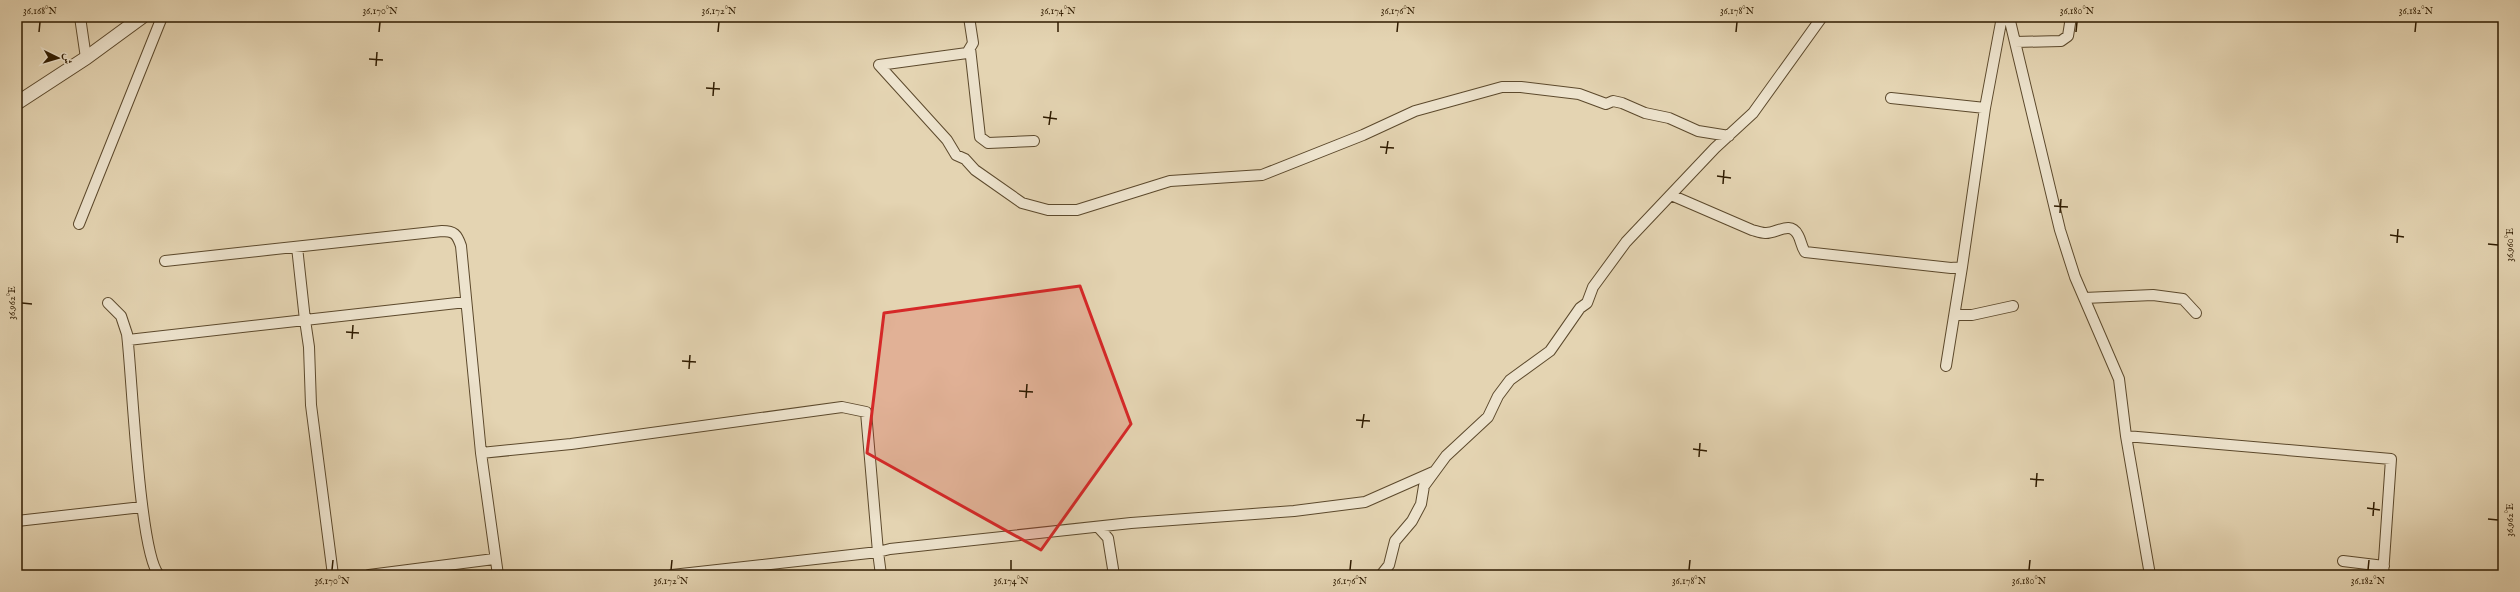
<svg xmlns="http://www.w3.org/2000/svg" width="2520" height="592" font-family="'IM FELL English',Amiri,serif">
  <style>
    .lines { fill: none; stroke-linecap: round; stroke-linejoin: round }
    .minor-casing { stroke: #5c492c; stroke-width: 12 }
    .tertiary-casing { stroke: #5c492c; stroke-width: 15 }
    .minor { stroke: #ede3cd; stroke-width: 10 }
    .tertiary { stroke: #ede3cd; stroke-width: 13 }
    .marked { fill: #d62828; fill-opacity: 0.2; stroke: #d62828; stroke-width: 3; stroke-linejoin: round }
    .ticks { fill: none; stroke: #2f1b00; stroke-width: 1.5 }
    .neatline { fill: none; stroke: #2f1b00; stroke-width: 1.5 }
    .ticks-label { font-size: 10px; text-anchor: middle; fill: #2f1b00 }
  </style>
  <rect width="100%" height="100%" fill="#e4d4b2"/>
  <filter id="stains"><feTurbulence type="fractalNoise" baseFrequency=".005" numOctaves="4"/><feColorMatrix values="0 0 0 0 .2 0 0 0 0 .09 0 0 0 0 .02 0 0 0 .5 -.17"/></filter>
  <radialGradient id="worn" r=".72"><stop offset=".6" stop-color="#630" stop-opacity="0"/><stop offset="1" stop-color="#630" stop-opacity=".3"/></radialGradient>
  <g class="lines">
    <g class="minor-casing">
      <path id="minor" d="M80 17 86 58
        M2009 17 2060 230 2075 277 2119 379 2126 436 2391 459 2383 575
        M2015 42 2061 41 2068 36 2071 17
        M970 48 980 137 988 143 1034 141
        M879 65 947 140 956 155 965 159 975 170 1022 203 1048 210H1077L1170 181 1262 175 1363 135 1415 111 1502 87H1521L1579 94 1606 104 1613 101 1622 103 1645 113 1669 118 1698 131 1729 136
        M879 65 967 53 973 43 969 17
        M1891 98 1985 108
        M1671 195 1752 230C1756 231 1761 233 1765 233 1776 234 1790 220 1798 235 1801 240 1801 246 1805 252L1951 268 1962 267 1985 108 2002 17
        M79 224 162 17
        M165 261 442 231C454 231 457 234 461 246L481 453 498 575
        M2084 298 2153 295 2183 299 2196 313
        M108 303 121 316 127 334C132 373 139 553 159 575
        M1956 315H1972L2013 306
        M128 340 305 320 297 247
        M1946 366 1962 267
        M2126 436 2150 575
        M481 453 571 444 842 407 866 412 878 552 672 575
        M17 521 142 507
        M1098 527 1108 538 1114 575
        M2343 561 2384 566
        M333 575 311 405 309 347 305 320 466 302
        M369 575 494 559
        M881 575 878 552 890 549 1131 523 1294 511 1365 502 1433 472
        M1381 575 1389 565 1395 541 1412 521 1421 504 1424 486 1446 456 1488 417 1498 396 1510 380 1550 351 1580 308 1587 303 1593 287 1626 242 1715 148 1753 113 1822 17"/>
    </g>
    <g class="tertiary-casing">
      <path id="tertiary" d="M17 103 86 58 142 17"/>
    </g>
    <use href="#minor" class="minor"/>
    <use href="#tertiary" class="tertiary"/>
  </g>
  <path class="marked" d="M1080 286 1131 424 1041 550 867 453 884 313Z"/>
  <path class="ticks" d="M39 32 40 22M379 32 380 22M718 32 719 22M1058 32V22M1397 32 1398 22M1736 32 1737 22M2076 32 2077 22M2415 32 2416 22M369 59 383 60M376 66 377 52M706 88 720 89M713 96 714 82M1043 117 1057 119M1049 125 1051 111M1380 147 1394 148M1386 154 1388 141M1717 176 1731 178M1723 184 1724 170M2054 206 2068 207M2060 213 2061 199M2390 235 2404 237M2397 243 2398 229M2488 244 2498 245M22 303 32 304M346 332 359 333M352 339 353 325M682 361 696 362M689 369 690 355M1019 391 1033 392M1026 398 1027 384M1356 420 1370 421M1362 428 1364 414M1693 449 1707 451M1699 457 1700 443M2030 479 2044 480M2036 487 2037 473M2367 508 2380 510M2373 516 2374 502M2488 519 2498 520M332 570 333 560M671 570 672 560M1011 570V560M1350 570 1351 560M1689 570 1690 560M2029 570 2030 560M2368 570 2369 560"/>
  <rect width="2520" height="592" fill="none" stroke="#e4d4b2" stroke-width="44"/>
  <g transform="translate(58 58) rotate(95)" stroke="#ede3cd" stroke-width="3" paint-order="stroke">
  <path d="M0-3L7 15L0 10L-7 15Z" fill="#2f1b00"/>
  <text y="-6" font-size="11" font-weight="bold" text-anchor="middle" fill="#2f1b00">ش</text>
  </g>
  <rect x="22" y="22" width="2476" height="548" class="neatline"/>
  <g class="ticks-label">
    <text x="40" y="14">36.168°N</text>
    <text x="380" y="14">36.170°N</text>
    <text x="719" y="14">36.172°N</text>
    <text x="1058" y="14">36.174°N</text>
    <text x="1398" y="14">36.176°N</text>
    <text x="1737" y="14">36.178°N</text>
    <text x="2077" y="14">36.180°N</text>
    <text x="2416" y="14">36.182°N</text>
    <text transform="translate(2509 245) rotate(-90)" y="4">36.960°E</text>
    <text transform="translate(11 303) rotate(-90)" y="4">36.962°E</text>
    <text transform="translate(2509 520) rotate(-90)" y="4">36.962°E</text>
    <text x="332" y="584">36.170°N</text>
    <text x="671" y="584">36.172°N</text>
    <text x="1011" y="584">36.174°N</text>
    <text x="1350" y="584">36.176°N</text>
    <text x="1689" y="584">36.178°N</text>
    <text x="2029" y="584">36.180°N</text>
    <text x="2368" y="584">36.182°N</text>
  </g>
  <rect width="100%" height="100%" filter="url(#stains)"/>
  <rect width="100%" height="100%" fill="url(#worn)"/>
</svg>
